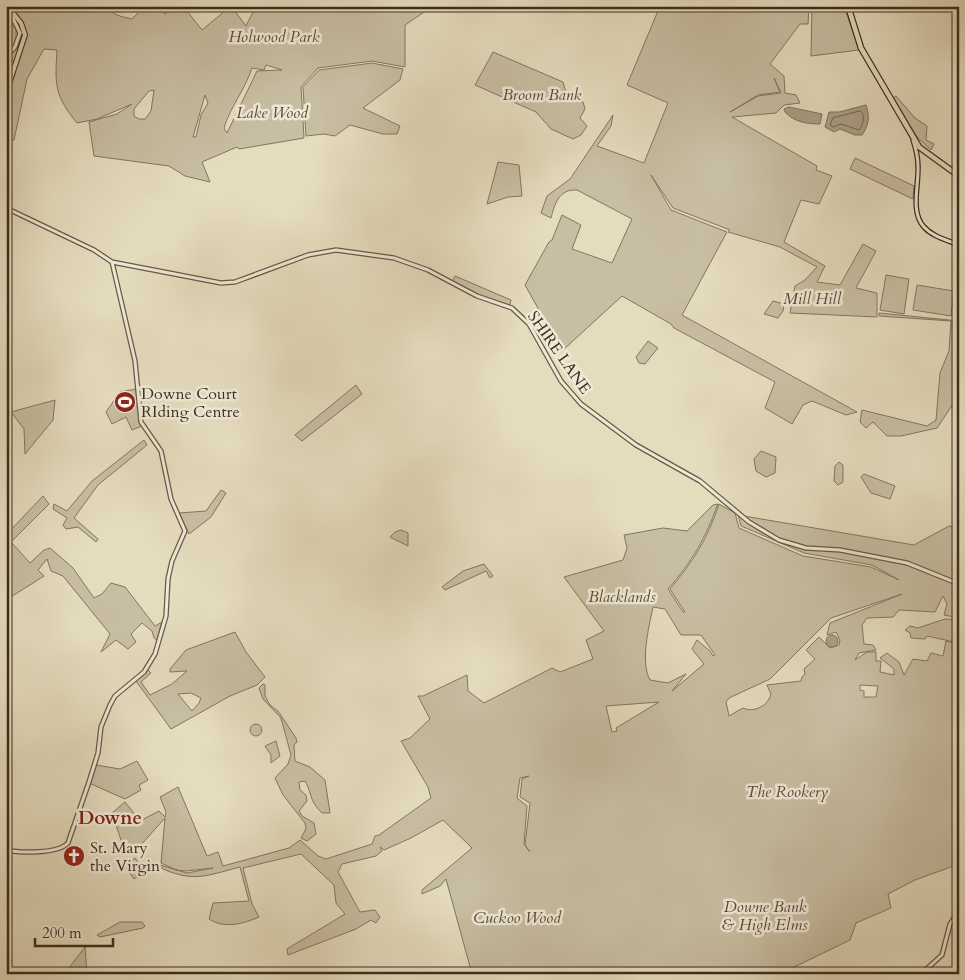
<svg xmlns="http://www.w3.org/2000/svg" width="965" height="980" font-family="Cardo,serif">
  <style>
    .green { fill: #c8bea3; stroke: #827660; fill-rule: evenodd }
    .water { fill: #aca088; stroke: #7f725e }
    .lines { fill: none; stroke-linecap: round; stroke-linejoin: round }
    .shore { stroke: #746653; stroke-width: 1 }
    .tertiary-casing { stroke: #665946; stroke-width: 5.5 }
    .secondary-casing { stroke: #3c2d1e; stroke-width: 5.5 }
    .primary-casing { stroke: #3c2d1e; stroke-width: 6 }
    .trunk-casing { stroke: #3c2d1e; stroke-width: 7 }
    .tertiary { stroke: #eee8d5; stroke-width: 3 }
    .secondary { stroke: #eee8d5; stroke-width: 3 }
    .primary { stroke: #e5dcbe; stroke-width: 4 }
    .trunk { stroke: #e5dcbe; stroke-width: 4.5 }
    .labels { text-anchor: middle; stroke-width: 5; stroke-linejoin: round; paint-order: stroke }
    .park-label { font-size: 16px; font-style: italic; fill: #584a39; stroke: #eee8d5 }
    .street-label { font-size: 16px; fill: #3c2d1e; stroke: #eee8d5 }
    .poi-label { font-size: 16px; fill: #3c2d1e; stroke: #eee8d5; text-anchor: start }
    .quarter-label { font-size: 19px; font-weight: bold; fill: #7a1f14; stroke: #eee8d5 }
  </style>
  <rect width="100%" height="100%" fill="#e5dcbe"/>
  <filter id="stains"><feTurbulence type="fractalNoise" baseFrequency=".004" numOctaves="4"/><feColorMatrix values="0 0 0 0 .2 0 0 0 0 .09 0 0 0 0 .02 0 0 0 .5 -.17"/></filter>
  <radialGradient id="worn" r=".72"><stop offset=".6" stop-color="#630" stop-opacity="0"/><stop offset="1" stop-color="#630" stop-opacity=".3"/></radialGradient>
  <path class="green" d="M6 6H106C111 15 123 17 132 19L145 6H153L165 14 175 6H183L202 30 231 6 246 26 256 6H433L405 25V67L372 61 318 68 301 87 304 138 239 149 237 147 202 162 210 182 185 176 169 166 94 156 89 122 117 114 132 104 97 119 77 123C54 95 55 84 57 50L44 49 27 79 14 140 6 144V18L16 29V40L23 32 6 16ZM266 65 282 70 257 71 227 133 224 128C230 107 245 90 252 68L264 70ZM154 90 151 111 145 119H139L134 116V109L149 91ZM205 95 208 103 201 115 196 137H193Z
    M660 6H809L808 24H800L770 64 784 76 785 93 796 95 800 103 784 105 776 113 732 117 817 166 816 170 832 176 819 204 801 200 784 242 825 266 817 282 840 285 863 244 876 251 856 288 877 293V317L790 313 795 286 805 280 817 267 780 247 728 232 730 230 673 208 651 175 671 210 727 232 682 315 857 412 846 415 812 401 803 405 792 424 765 408 775 382 674 328 671 324 622 296 562 351 525 285 549 242 552 240 562 215 581 225 572 249 612 263 632 219 577 190C559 189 555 203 551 218L541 213 547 196 570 179 613 115 611 126 597 146 644 163 668 103 627 85ZM774 78 781 93 758 96 730 112 758 95 780 92Z
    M812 6H844L859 50 811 56Z
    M493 52 563 82 567 96 583 102 585 109 580 118 587 126 581 135 573 139 551 129 536 112 475 85Z
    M372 63 403 69 400 80 363 108 400 126 397 134H383L350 125 335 136 324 134 306 136 303 87 319 70Z
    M896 96 915 118 927 126 926 140 934 144 931 150 917 137 893 98Z
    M855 158 914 186 913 199 850 169Z
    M498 162 519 165 522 196 508 197 487 204Z
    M886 275 909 279 904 314 880 310Z
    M455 276 511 300 509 307 478 295 452 282Z
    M917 285 954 291 951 316 913 310Z
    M773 301 784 304 783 311 778 318 764 314Z
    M879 313 959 321V401H955L937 428 901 436H887L873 422 866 428 860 422 862 410 927 426 936 420 940 373 949 351 951 321 879 316Z
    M648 341 658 348 645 364 639 363 636 357Z
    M356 385 362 394 302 441 295 435Z
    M136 389 142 426 132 430 126 417 112 424 106 412 120 392Z
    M55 400 53 420 25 454 24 429 11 412Z
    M144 440 147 445 98 485 74 518 98 539 96 542 78 527 66 529 63 525 67 518 53 509 54 504 67 511 92 481Z
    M761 451 776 457 775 473 766 477 756 471 754 459Z
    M839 462 843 465V482L838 485 834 481 835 466Z
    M864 474 895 486 890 499 871 493 861 477Z
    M221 490 226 493 211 517 189 534 179 513 206 511Z
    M43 496 49 504 11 542 30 563 44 550 50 548 73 568 94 598 102 594 111 583 125 587 155 626 162 622 157 640 154 638 152 631 142 623 131 634 136 642 128 649 116 640 101 652 110 634 63 576 51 571 47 559 38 570 44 576 6 600V535Z
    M718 504C705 539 693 560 668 589L683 612H685L670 589C694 560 707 540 719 504L735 513 739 528 803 556 871 567 899 580 872 565 804 553 741 526 738 515 914 545 949 526 959 528V618L944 615 947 604 943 596 935 612 899 610 893 617 867 618 862 625 864 644 873 645 876 650 859 653 855 660 867 652H876V661H881L880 672 894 675V669L880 658 887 653 899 662 904 675 913 659 927 661 931 653 943 656 946 641 957 644 959 864 915 880 888 894 891 908 856 923 850 940 780 974H472L446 879 440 886 422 894V890L472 848 443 820 411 838 384 850 380 847 382 851 376 856 342 864 338 872 360 912 375 910 380 917 376 923 371 920 356 929 288 955 287 949 345 914 336 903 334 885 301 854 243 868 252 904 259 917C243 924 224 929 209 919L213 903 249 901 240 867C206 876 192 883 159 867L160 865 187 873 213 868 186 871 176 870 161 863 165 818 139 847 122 843 112 813 125 802 140 821 159 811 165 817 166 812 160 797 178 787 207 856 218 852 223 866 289 848 300 840 318 856 326 859 372 844 375 836 379 835 431 798 428 787 401 741 410 738 430 719 418 696H423L467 675 468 691 484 703 552 668 560 672 593 659 586 640 604 631 564 577 623 560 627 548 624 535 663 528 687 531 713 505ZM902 594 830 623 827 635 836 632 840 640 839 645 830 648 819 637 806 650 815 659 804 669 805 674 802 677 801 681 767 685 771 694C768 706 754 713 743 708L729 716 726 702 729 698 770 679 831 618ZM653 607 665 609 681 635H701L715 655 713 656 710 651 697 640 692 649 704 664 672 691 686 674 668 683 650 680C640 662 649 626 653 607ZM860 685 878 686 876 697H864V691L860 690ZM659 702 616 728 617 731 612 732 606 706ZM529 776 522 779 520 797 530 803 525 845 530 852 524 844 527 806 517 798 520 778Z
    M401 530 408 533V546L390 537 395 532Z
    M484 564 493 576 490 578 486 571 445 590 442 587 463 571Z
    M945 619 959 620V643L927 636 925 639 911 638 910 633 905 630 910 626 918 628Z
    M235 632 246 652 265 677 257 685 230 696 171 729 136 681 147 669 151 673 141 682 150 695 172 684 187 671 170 672V669L186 650ZM191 693 201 698 199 703 192 711 178 694Z
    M263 684 265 685V696L270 705 278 711 296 738 297 742 294 745 295 761 310 767 325 780 330 813H322C308 799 313 795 305 781L299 782 300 790 306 795 307 801 299 811 302 816 314 823 316 834 307 841 301 838 306 829 305 823 283 795 275 778 288 764 291 755 281 718 263 699 259 688Z
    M250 730a6 6 0 1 1 12 0a6 6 0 1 1-12 0Z
    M276 741 280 756 271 763V755L265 746Z
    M137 761 148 780 139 785 141 790 125 799 89 783 96 765 120 769Z
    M68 845 84 857 71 867 65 859Z
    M135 858 144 871 134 879 125 867Z
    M120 922H142L145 926 143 928 100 937 97 935Z
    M85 947 87 974H64Z"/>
  <path class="water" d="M866 105C870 117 869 125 862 135H855L840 129 834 132 825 127 829 112H839Z
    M789 107 822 114 820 124C807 124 794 122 785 112L784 109Z
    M826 641a6 6 0 1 1 12 0a6 6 0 1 1-12 0Z"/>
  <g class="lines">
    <path class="shore" d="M861 111C866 116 863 125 859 130L841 124 833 127 830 125 833 118Z"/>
    <g class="tertiary-casing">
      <path id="tertiary" d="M6 57 15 47 20 33 10 12
        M6 208 94 250 112 262 221 283 235 282 308 255 336 250 394 258 428 270 477 296 512 308 529 324 561 381 581 404 636 445 700 481 749 522 779 540 806 548 840 550 907 563 959 584
        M6 850C20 853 58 854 68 843L89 782 98 753 101 727 110 705 115 696 144 672 155 654 166 616 168 579 172 561 185 531 171 499 161 451 141 422 135 361 112 262
        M921 974 942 955 950 924 959 911"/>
    </g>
    <g class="secondary-casing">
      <path id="secondary" d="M913 140C916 149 918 157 918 166 919 185 910 212 924 227 933 237 947 240 959 245"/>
    </g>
    <g class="primary-casing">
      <path id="primary" d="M6 93 25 35 21 23 7 6"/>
    </g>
    <g class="trunk-casing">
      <path id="trunk" d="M848 6 861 48 919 147 959 176"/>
    </g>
    <use href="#tertiary" class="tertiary"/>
    <use href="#secondary" class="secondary"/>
    <use href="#primary" class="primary"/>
    <use href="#trunk" class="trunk"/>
  </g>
  <defs>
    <g id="stadium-disc" transform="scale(1.125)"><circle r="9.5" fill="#8f2418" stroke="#eee8d5"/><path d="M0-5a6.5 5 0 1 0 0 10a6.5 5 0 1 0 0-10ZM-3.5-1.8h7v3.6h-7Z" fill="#fff"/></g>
    <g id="church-disc" transform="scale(1.125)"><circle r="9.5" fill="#8f2418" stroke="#eee8d5"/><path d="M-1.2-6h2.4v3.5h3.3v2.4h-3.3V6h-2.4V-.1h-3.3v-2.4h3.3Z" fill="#fff"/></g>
  </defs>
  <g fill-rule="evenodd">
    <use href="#stadium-disc" x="125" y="402"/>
    <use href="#church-disc" x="74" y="856"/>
  </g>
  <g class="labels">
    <g class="park-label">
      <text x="274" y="42">Holwood Park</text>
      <text x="542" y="100">Broom Bank</text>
      <text x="272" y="118">Lake Wood</text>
      <text x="812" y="304">Mill Hill</text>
      <text x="622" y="602">Blacklands</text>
      <text x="787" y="797">The Rookery</text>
      <text x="765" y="912">Downe Bank<tspan x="765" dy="18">&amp; High Elms</tspan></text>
      <text x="517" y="923">Cuckoo Wood</text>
    </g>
    <g class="street-label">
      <text transform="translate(560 352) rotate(55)" y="6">SHIRE LANE</text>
    </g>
    <g class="poi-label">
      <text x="141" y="399">Downe Court<tspan x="141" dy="18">RIding Centre</tspan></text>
      <text x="90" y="853">St. Mary<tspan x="90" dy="18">the Virgin</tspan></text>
    </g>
    <g class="quarter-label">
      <text x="110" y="824">Downe</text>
    </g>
  </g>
  <rect width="965" height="980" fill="none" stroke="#e5dcbe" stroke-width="25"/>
  <rect x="8" y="8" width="950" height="965" fill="none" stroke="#3c2d1e" stroke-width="2.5"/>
  <rect x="12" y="12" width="940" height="955" fill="none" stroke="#3c2d1e"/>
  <path d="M35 938v8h78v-8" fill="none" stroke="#3c2d1e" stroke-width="2.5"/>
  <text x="42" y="938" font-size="15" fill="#3c2d1e" stroke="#eee8d5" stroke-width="4" paint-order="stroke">200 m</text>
  <rect width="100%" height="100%" filter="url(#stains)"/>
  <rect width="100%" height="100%" fill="url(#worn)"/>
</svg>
